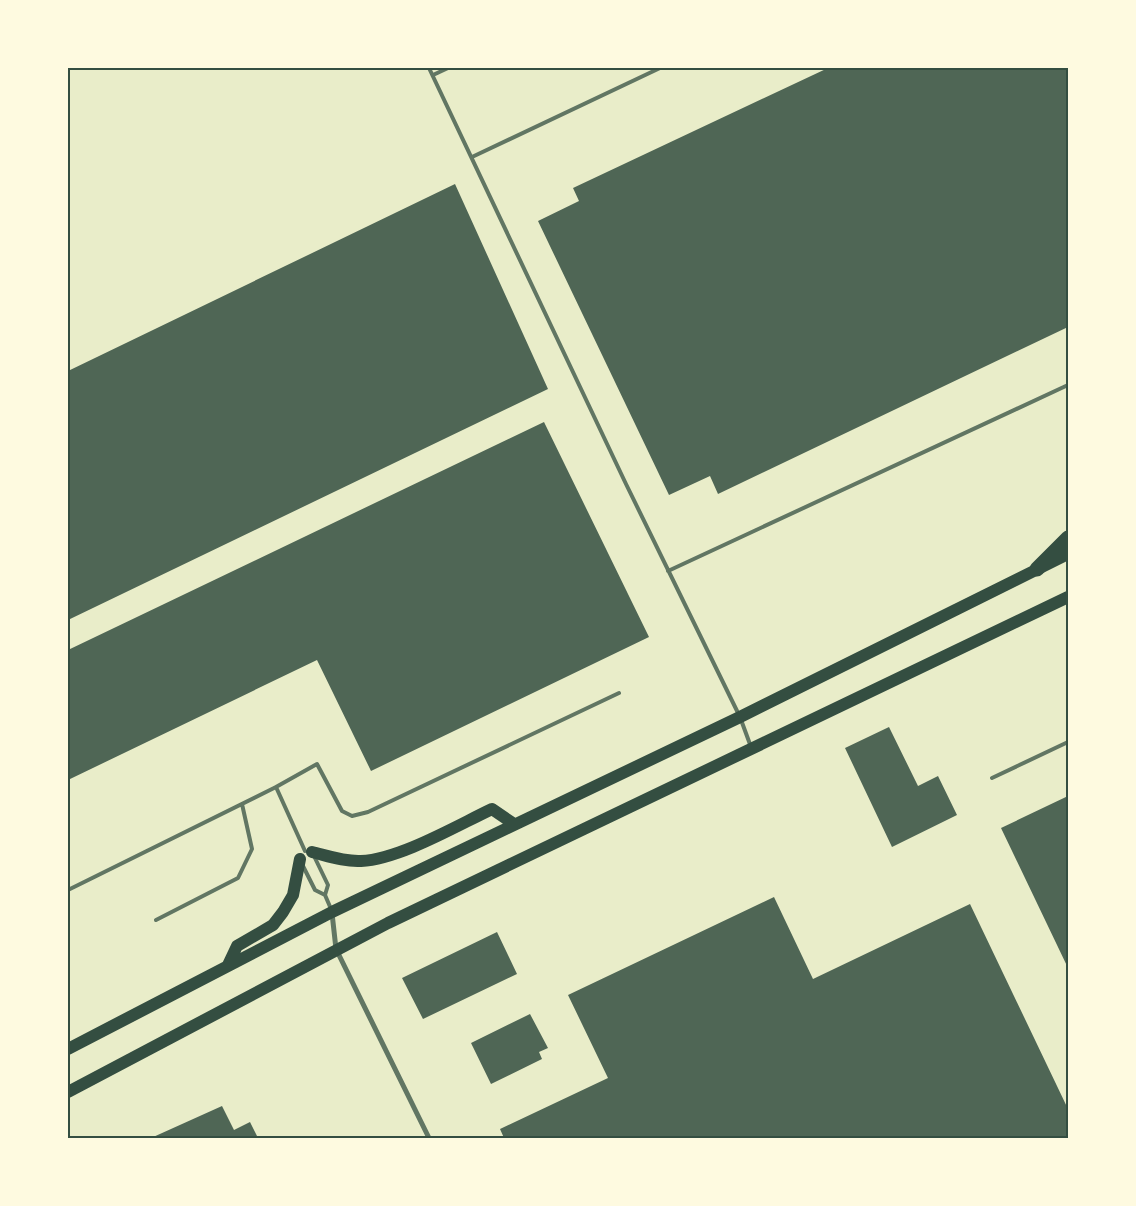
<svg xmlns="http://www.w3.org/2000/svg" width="1136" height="1206" font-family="'DM Sans',sans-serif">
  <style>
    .building { fill: #4f6655 }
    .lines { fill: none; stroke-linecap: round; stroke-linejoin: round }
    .service { stroke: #617663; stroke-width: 4 }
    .minor { stroke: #617663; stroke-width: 5 }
    .primary { stroke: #344e41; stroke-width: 12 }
    .motorway { stroke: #344e41; stroke-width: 15 }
    .neatline { fill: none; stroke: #344e41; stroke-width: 2 }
  </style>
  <rect width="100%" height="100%" fill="#e9edc9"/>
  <path class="building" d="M828 68H1068V327L718 494 710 476 669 495 538 221 579 201 573 188Z
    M455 184 548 389 68 620V371Z
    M544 422 649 637 371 771 317 660 68 780V650Z
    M889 727 918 786 938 776 957 815 892 847 845 748Z
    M1068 796V968L1001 828Z
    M774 897 813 979 970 904 1068 1109V1138H504L500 1129 608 1078 568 995Z
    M497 932 517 974 423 1019 402 978Z
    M530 1014 548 1048 539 1052 542 1059 491 1084 471 1043Z
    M222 1106 234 1130 250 1122 258 1138H151Z"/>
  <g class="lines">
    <path class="service" d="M429 68 626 484 740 717 751 747
      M433 75 448 68
      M472 157 660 68
      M668 571 1068 385
      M992 778 1068 742
      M276 787 317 764 342 811 352 816 368 812 619 693
      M314 856 328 885 325 895 331 909
      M302 864 315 890 325 895
      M68 890 276 787 305 851
      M156 920 238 878 252 849 242 804"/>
    <path class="minor" d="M332 913 336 949 429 1138"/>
    <path class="primary" d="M312 852C328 856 345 862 361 861 400 859 456 826 492 809L514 824
      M228 965 237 946 273 925 283 912 293 895 300 859
      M68 1049 332 912 740 717 1068 554
      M68 1092 388 923 1068 597"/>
    <path class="motorway" d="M1037 569 1068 538"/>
  </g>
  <rect width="1136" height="1206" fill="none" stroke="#fefae0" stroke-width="138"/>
  <rect x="69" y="69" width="998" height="1068" class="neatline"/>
</svg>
